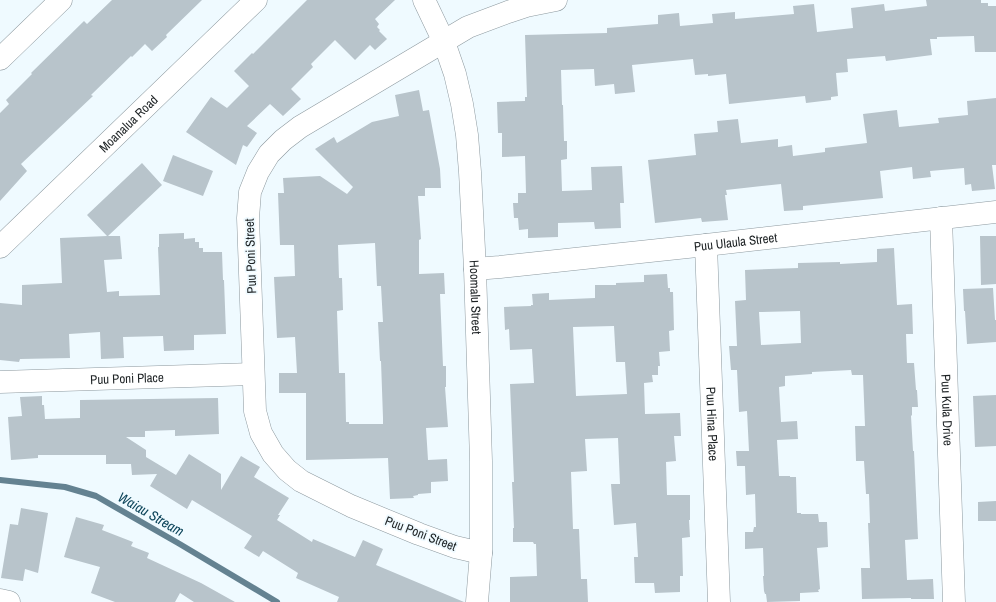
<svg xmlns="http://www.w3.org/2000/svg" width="996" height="602" font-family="'Archivo Narrow',sans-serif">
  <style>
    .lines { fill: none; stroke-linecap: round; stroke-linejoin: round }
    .stream { stroke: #648291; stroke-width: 6 }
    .building { fill: #b8c4cb; fill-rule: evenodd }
    .minor-casing { stroke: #8d999f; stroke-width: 23 }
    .major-casing { stroke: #8d999f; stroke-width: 23 }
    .minor { stroke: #fff; stroke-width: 22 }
    .major { stroke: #fff; stroke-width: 22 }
    .labels { text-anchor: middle; stroke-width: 3.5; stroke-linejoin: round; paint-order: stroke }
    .street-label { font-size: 13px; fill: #1d2224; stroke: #effaff }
    .water-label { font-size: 14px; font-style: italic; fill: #0c445a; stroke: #effaff }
  </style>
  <rect width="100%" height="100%" fill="#effaff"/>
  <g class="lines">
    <path class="stream" d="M0 480 65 487 96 496 178 543 277 602"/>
  </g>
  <path class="building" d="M112 0H202L166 35 167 37 152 51 145 44 132 57 131 56 91 95 93 96 21 164 27 171 0 201V113L9 104 6 100 32 74 31 73 84 21 87 24Z
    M307 0H395L375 19 379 24 377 27 380 30 379 31 387 39 375 50 370 45 355 60 335 40 311 64 313 67 291 89 301 99 283 116 270 104 247 126 257 133 247 147 243 145 236 165 186 132 211 97 227 108 249 86 234 71 252 53 253 54Z
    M926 0H981V3H988V6H996V52H975L974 36 937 37V39H930L932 55 886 61 885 56 847 59 848 72 836 73 838 96 831 97V100L806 103 805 96 729 104 726 74 708 76V74L695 75 693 59 632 65 635 92 615 94 614 84 595 86 594 69 561 70 562 105H563L564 141H567V159L561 160 562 191 592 190 591 167 622 166 624 203H620L621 228 595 229 594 222 558 223V237L528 238V229L519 230 518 218H514L513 203H518V193H526L525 156 502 157V133H498L497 102 525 101V97H527L525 35 607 33V28L658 24V15L679 13 680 26 713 23 712 14 735 12V19L794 14 793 6 814 4 817 32 853 28 851 8 884 4 885 11 927 6Z
    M419 90 423 111 429 110 440 169 441 188H425V196H418L421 239 419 240V274L444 273 445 294H440L443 366H446V387H445L448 427 426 428 428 460 447 459 448 481 431 482V493L418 494V495L413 496 414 498 390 499 388 458 306 460V393H279V373H297L295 337 277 338 274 277 295 276 294 245H280L278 193H284L283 178 320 176 347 194 353 187 315 149 334 137 337 143 372 122 399 116 395 95ZM375 243 377 286H381L383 322H378L380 361H381L383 418V424H349V422H346L345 373H339L337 311 343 310 342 278H339L338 245Z
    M996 98V165H992L995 189 972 191 971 184 965 185 964 168 930 171 931 177 913 179 912 167 880 171 883 198 803 206V210L784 211 781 184 726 190 727 195H725L728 220 702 222 701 218 655 223 648 160 696 155 694 134 718 132 717 121 738 119 741 143 778 139V147L792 145 793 156 825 152V148L867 143 863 114 897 110 899 127 939 123 938 118 968 115 967 101Z
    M173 155 213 171 203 196 163 181Z
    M142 163 162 185 108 236H120L122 259 104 260 107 292 119 291V296L160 295 158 247H159V234L184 233V239L195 238V242H199V248H203V252H222L223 280H224L226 334 194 335V350L164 351 163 336 123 337 124 358 101 359 100 332 69 334 70 358 20 359 19 362 0 360V303L22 305V285L62 283 60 238 107 236 87 215Z
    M980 236H996V284L981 285Z
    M894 248 897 305 912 304 913 334H906L907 363H914L916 390H917L918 407H912V415L911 416 913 451H914L918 539 905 540 907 580 933 579 934 599H911V598L862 599 861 568H870L868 523H870L869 494H866L864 461H856L855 426H865L863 375H852L851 370 812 372V374L785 376V386L779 387 781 422 797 421 798 439 777 440 779 476H790V477H796L797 513H801V514H818L819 522H827L828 547 817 548 820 589 818 590 819 592 800 593V601L767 602 766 594H765L764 591 763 576H764L763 548 745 549V532H753L754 527H756L755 494 746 495 745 466H737L736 451H749L747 411 739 412 737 370H731L729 346H737L735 301 746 300 745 270 798 268V263L840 262V264L877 262V249ZM800 311 801 343 761 345 759 312Z
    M667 274 668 288H670V292H673L674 330 669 331 670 351 659 352 660 366H658V375H652L653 382 644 383 645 414 680 413 681 436H674L676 461 666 462 667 495H690V520H689L690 537 682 538 683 576H680V592L655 593 654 583H635L634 557H638L636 523 614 525 611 484H620L618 438 585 439 587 471 571 472 573 529H579L581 579H587L588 602H510V577L537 576 536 544H534L533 542H513V528H514L512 482H514L510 384 534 383 532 349 510 350 509 329 505 330 504 307 531 306V305H533L532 294 549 293V300L595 298V285H616V283L644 282V275ZM614 326 616 362H625L627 394 576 396 573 327Z
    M993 288 995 320H996V342L967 344 965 311H964L963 289Z
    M996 395V446L975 447 973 396Z
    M42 396V405H44L45 419 80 418V400L218 398 219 434 175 436V430L145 431V437H126L146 450V457L176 475 189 454 221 474V490L241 456 260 467 254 477 289 498 278 515H280L277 520 312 542 313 539 355 557 363 540 383 549 376 565 464 602H337L339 597 296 578 298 573 263 551 259 557 244 548 252 536 192 500 187 509 150 486 157 474 132 475 131 464H106V455H38V458L11 460 8 417 22 416 20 397Z
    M996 501V521H978V502Z
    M21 508 48 513 38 573 25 569 23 581 1 578 10 524 18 525Z
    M76 517 104 525 102 530 133 542 131 546 149 553 147 558 201 583 235 602H194L180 593 175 602H115L91 593 100 567 64 557Z"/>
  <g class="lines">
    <g class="minor-casing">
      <g id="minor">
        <path id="s1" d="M424 0 444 42 455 74 462 104 467 135 470 172 475 269 481 461V553L477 602"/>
        <path d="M0 59 61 0"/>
        <path id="s2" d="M941 218 954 602"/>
        <path id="s3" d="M706 245 719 602"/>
        <path id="s4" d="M475 269 500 267 706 245 996 212"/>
        <path id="s5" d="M0 382 253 374"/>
        <path d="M481 553 455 547 419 534 351 506 301 481 287 470 273 454 261 433 255 411 248 218 250 192 258 172 269 154 283 140 300 127 468 27 508 12 526 6 556 0"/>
        <path d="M0 600 9 602"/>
      </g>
    </g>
    <g class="major-casing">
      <g id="major">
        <path id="s6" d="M0 247 256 0"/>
      </g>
    </g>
    <use href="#minor" class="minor"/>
    <use href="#major" class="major"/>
  </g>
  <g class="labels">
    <g class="street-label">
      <text dy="5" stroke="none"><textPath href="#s6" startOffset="178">Moanalua Road</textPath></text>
      <text dy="5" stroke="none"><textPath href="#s4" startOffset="262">Puu Ulaula Street</textPath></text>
      <text transform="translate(250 256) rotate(-92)" y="5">Puu Poni Street</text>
      <text dy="5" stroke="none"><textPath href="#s1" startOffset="305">Hoomalu Street</textPath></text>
      <text dy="5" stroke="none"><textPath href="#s5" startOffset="127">Puu Poni Place</textPath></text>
      <text dy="5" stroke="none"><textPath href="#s2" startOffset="192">Puu Kula Drive</textPath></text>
      <text dy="5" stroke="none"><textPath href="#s3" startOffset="179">Puu Hina Place</textPath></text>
      <text transform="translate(421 533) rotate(21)" y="5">Puu Poni Street</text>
    </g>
    <g class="water-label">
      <text transform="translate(151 514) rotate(30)" y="5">Waiau Stream</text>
    </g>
  </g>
</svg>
